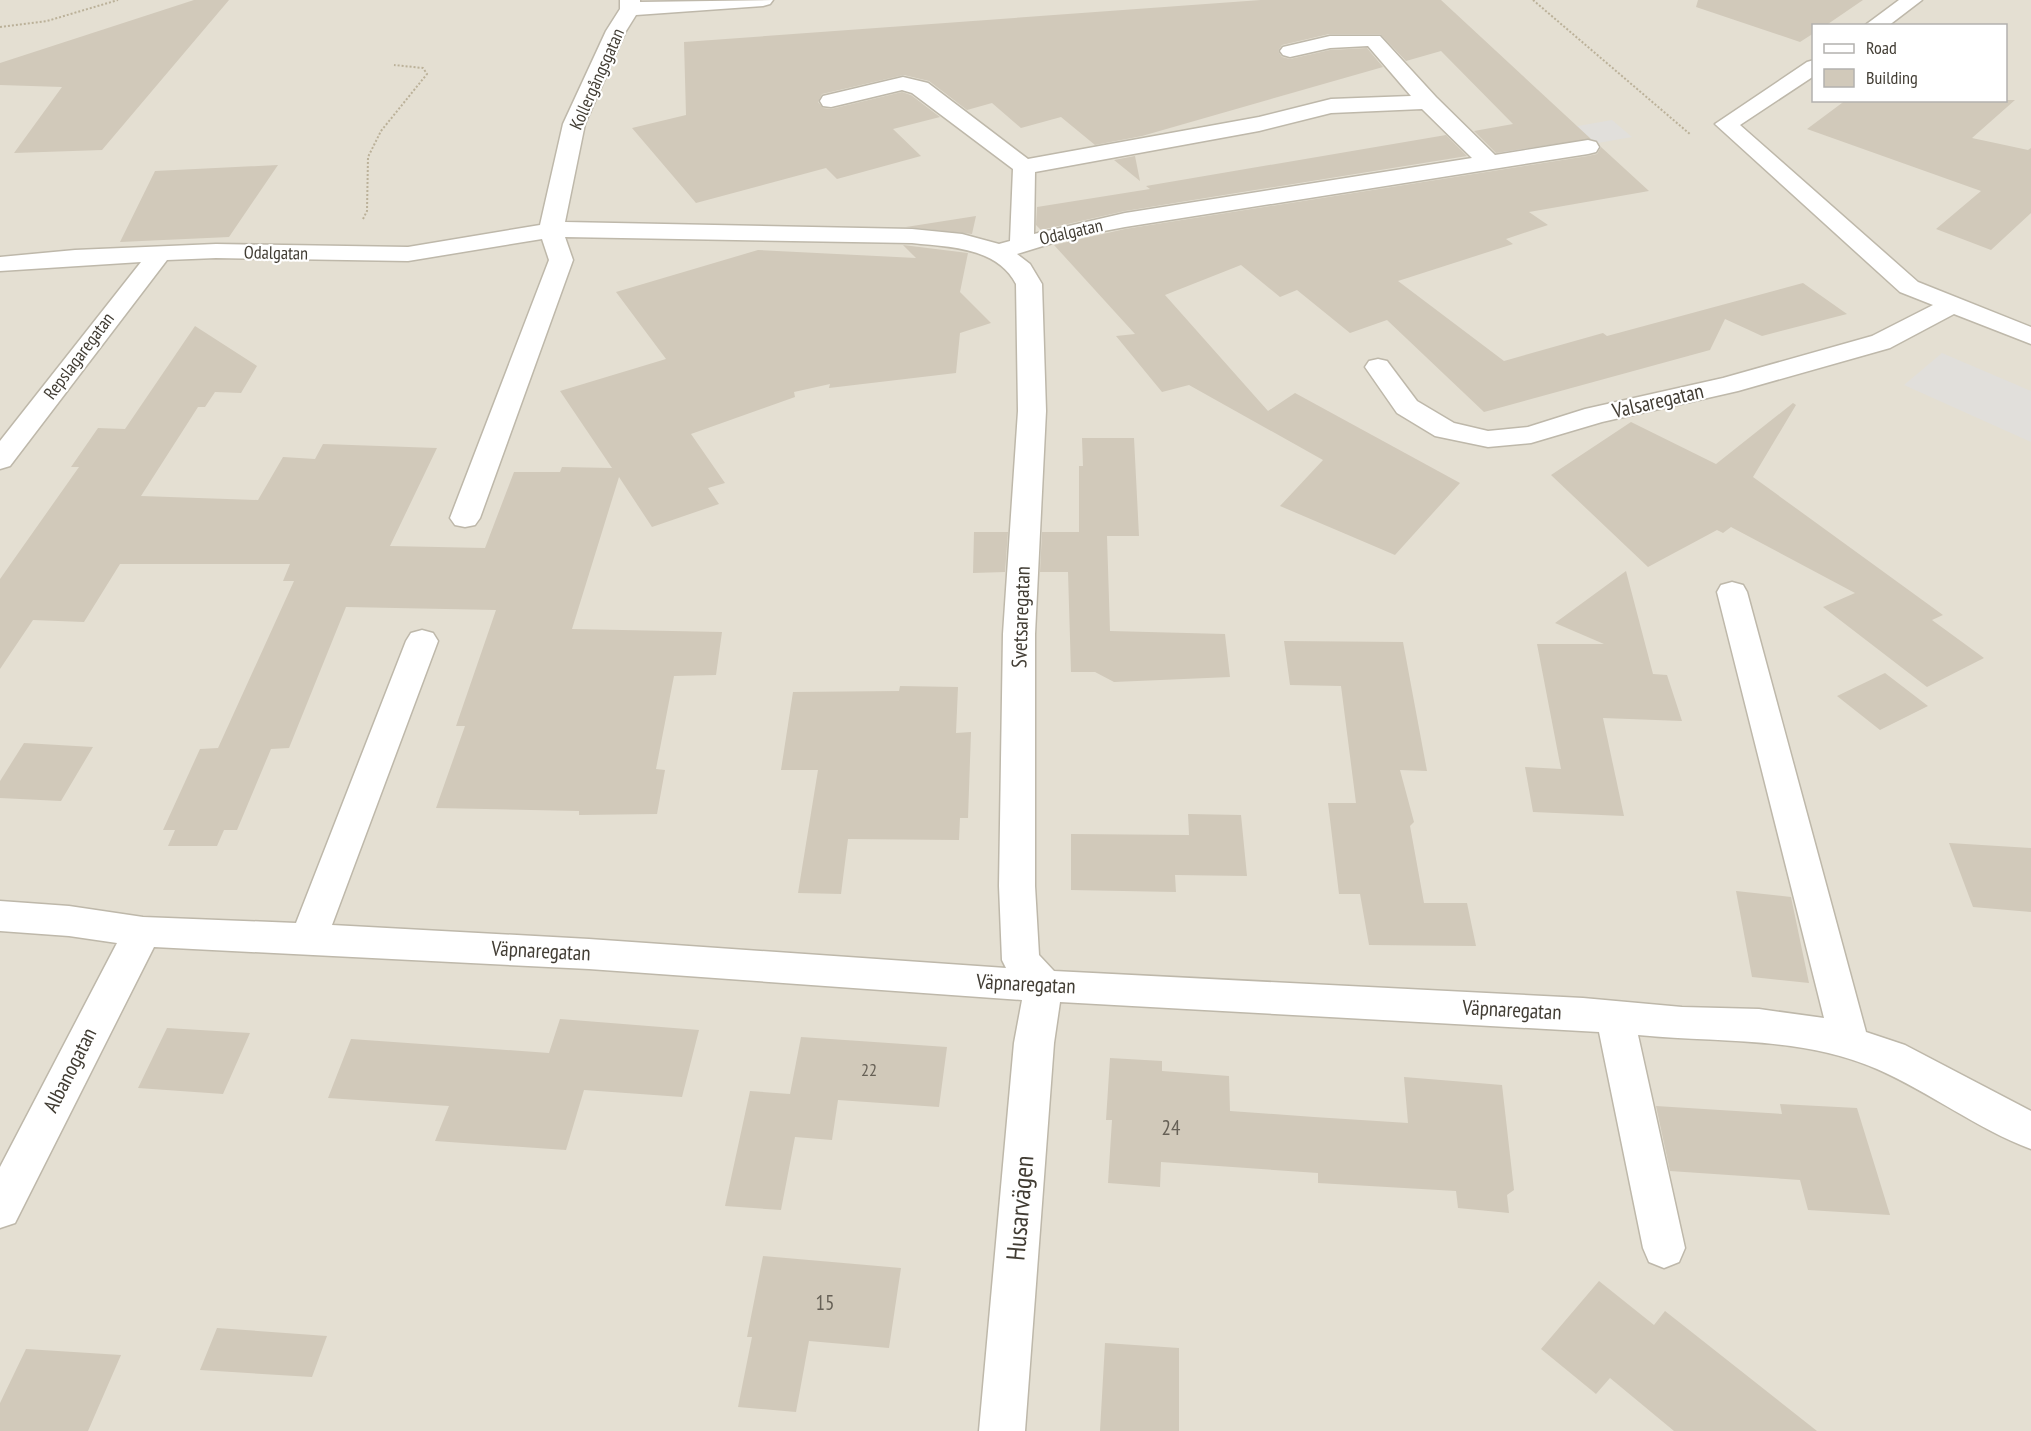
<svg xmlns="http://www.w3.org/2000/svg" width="2031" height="1431" font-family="'PT Sans Narrow',sans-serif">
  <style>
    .residential { fill: #e4dfd2; fill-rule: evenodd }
    .parking { fill: #e1dfdb }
    .building { fill: #d1c9ba }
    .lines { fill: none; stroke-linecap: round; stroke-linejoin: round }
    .minor-casing { stroke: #beb8aa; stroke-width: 3 }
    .path { stroke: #bbb199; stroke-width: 2; stroke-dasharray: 2 2; stroke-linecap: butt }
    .minor { fill: #fff; fill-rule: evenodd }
    .labels { text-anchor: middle; stroke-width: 4.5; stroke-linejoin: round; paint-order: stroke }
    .far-street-label { font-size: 18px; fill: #423d34; stroke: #fff }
    .number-label { font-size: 18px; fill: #666056 }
    .street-label { font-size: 21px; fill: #423d34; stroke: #fff }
    .near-number-label { font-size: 21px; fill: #666056 }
    .near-street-label { font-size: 26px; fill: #423d34; stroke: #fff }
  </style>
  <rect width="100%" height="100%" fill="#f0ede3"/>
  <path class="residential" d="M0 0H2031V1431H0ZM1814 26H2006V100H1814Z"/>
  <path class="parking" d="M1612 120 1632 137 1512 158 1493 141Z
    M1942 353 2031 391V442L1904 385Z"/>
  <path class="building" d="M194 0H229L102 150 14 153 62 87 0 85V63Z
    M1261 0H1441L1591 139 1496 153 1474 131 1513 124 1441 51 1406 61 1380 34H1329L1282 45 1278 51 1282 57 1290 59 1330 50 1367 48 1383 67 1142 136 1095 145 1061 117 1021 128 992 103 967 110 929 81 904 75 822 94 818 102 823 108 831 109 902 92 911 95 940 117 893 129 921 156 837 179 826 168 696 203 632 128 686 115 684 42Z
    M1698 0H1863L1825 26H1814V33L1800 42 1696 7Z
    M1846 100H2015L1972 138 2028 150 2031 148V213L1991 250 1936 229 1981 191 1807 129Z
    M1446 135 1467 156 1125 211 1041 230 1036 225 1037 207 1150 189 1146 186Z
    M1601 147 1649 191 1529 212 1548 225 1506 239 1513 244 1398 281 1504 361 1603 333 1607 336 1803 283 1847 314 1762 336 1725 319 1710 350 1484 412 1387 320 1350 333 1297 290 1280 297 1241 265 1165 295 1268 411 1295 393 1460 483 1395 555 1280 506 1323 460 1189 385 1162 392 1116 336 1135 334 1054 245 1125 229 1588 156 1597 154Z
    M1135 156 1140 181 1114 160Z
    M278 165 229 237 120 242 155 171Z
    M976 216 972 234 906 227Z
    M903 245 968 253 960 292 991 323 960 333 956 373 829 388 830 384 794 392 795 397 691 434 725 483 708 488 719 504 652 527 619 477 572 629 722 632 716 675 674 676 656 769 665 770 657 814 579 815V811L436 808 465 726H456L496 610 346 607 289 748 271 749 237 830H224L217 846H168L175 830H163L200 749 218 748 294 581H283L290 564H120L84 622 33 620 0 669V579L79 467H71L98 428 125 429 195 326 257 366 241 393 215 392 205 407H198L141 496 258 500 283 457 315 459 323 444 437 448 390 546 485 548 514 472H560L562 467 612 468 560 391 666 359 616 292 758 250 916 258Z
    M1793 403 1796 405 1753 477 1943 615 1932 620 1984 658 1927 687 1823 607 1855 593 1731 527 1723 533 1717 530 1648 567 1551 475 1631 422 1716 464Z
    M1082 438H1134L1139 536H1107L1110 631 1225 634 1230 677 1114 682 1095 672H1071L1068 572H1040L1042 532H1079V466H1083Z
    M974 532H1008L1005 572 973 573Z
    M1626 571 1653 674 1667 675 1682 721 1603 718 1624 816 1533 812 1525 767 1561 769 1537 644H1604L1555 623Z
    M1284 641 1403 642 1427 771 1400 770 1414 822 1410 826 1424 903H1467L1476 946 1369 945 1360 894H1339L1328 803H1356L1341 686 1290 685Z
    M1885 673 1928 706 1880 730 1837 696Z
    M900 686 958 687 956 733 971 732 968 818H960L959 840 848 839 841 894 798 893 818 770H781L793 692 899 691Z
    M24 743 93 747 61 801 0 798V781Z
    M1188 814 1241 815 1247 876 1175 875 1176 892 1071 890V834L1189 835Z
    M1949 843 2031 848V912L1973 907Z
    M1736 891 1791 897 1809 983 1752 977Z
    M560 1019 699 1030 682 1097 584 1090 566 1150 435 1141 449 1106 328 1098 351 1039 549 1053Z
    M167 1028 250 1033 223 1094 138 1088Z
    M801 1037 947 1047 939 1107 838 1100 832 1140 795 1137 781 1210 725 1206 750 1091 790 1094Z
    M1110 1058 1162 1061V1071L1229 1076 1230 1111 1314 1117 1408 1123 1404 1077 1502 1085 1514 1190 1507 1195 1509 1213 1458 1208 1456 1191 1318 1183V1173L1161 1162 1160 1187 1108 1183 1112 1120H1106Z
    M1780 1104 1857 1108 1890 1215 1808 1210 1800 1180 1670 1171 1656 1106 1782 1114Z
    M763 1256 901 1268 889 1348 809 1341 796 1412 738 1407 752 1337H747Z
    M1599 1281 1654 1325 1665 1311 1817 1431H1674L1610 1378 1596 1394 1541 1349Z
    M217 1328 327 1336 312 1377 200 1370Z
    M1105 1343 1179 1348V1431H1100Z
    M26 1349 121 1355 88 1431H0V1403Z"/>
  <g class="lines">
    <g class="minor-casing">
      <path id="minor" d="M620 0H640V2L773 0 770 4 763 6 636 15 626 31 585 124 565 222 912 229 962 234 999 244 1010 241 1013 169 912 93 902 90 831 107 823 106 820 101 823 96 903 77 928 83 1028 159 1259 117 1331 99 1411 96 1368 46 1330 48 1290 57 1283 55 1280 51 1283 47 1330 36H1380L1436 97 1495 155 1588 140 1596 142 1599 147 1596 152 1588 154 1125 227 1072 237 1017 254 1030 264 1042 284 1046 411 1035 634V886L1039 955 1054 971 1583 998 1682 1007 1759 1009 1824 1018 1717 592 1721 585 1732 582 1743 585 1747 592 1866 1032 1905 1045 2031 1111V1149C1977 1129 1930 1092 1877 1069 1802 1036 1719 1043 1638 1035L1685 1248 1679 1262 1664 1268 1649 1262 1643 1248 1599 1032 1060 1002 1054 1043 1025 1431H979L1014 1043 1022 1000 589 969 154 947 15 1223 0 1228V1167L117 943 69 936 0 931V901L69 906 143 917 296 923 406 641 411 633 422 630 433 633 438 641 332 925 589 939 1006 968 1002 960 999 886 1003 634 1018 411 1016 284C997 247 949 247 912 243L565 237 573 260 480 518 475 525 465 527 455 525 450 518 549 260 542 239 408 261 216 258 167 260 10 466 0 469V441L141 262 0 271V257L75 250 216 244 408 247 540 225 563 124 606 31 620 9ZM1422 109 1472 158 1125 213 1034 234 1035 172 1259 131 1331 113Z
        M1899 0H1922L1888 26H1864Z
        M1814 60V76L1740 125 1918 282 2031 327V344L1954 314 1890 348 1738 391 1602 422 1531 443 1488 447 1435 436 1397 413 1365 367 1369 361 1378 359 1387 361 1417 401 1454 423 1488 431 1528 427 1585 409 1723 378 1872 336 1933 305 1900 292 1715 124 1807 62Z"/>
    </g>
    <path class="path" d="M1533 0 1691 135
      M0 27 47 21 118 0
      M363 219 367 211 368 157 381 131 427 74 423 68 394 65"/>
    <use href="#minor" class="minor"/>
  </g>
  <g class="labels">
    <g class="far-street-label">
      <text transform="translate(597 79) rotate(-66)" y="6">Kollergångsgatan</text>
      <text transform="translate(1071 232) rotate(-13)" y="6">Odalgatan</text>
      <text transform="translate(276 253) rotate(1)" y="6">Odalgatan</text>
      <text transform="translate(79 356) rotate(-53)" y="6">Repslagaregatan</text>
    </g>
    <g class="number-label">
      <text x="869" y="1076">22</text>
    </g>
    <g class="street-label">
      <text transform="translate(1658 401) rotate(-13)" y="7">Valsaregatan</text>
      <text transform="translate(1021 617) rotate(-88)" y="7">Svetsaregatan</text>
      <text transform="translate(541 951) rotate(3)" y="7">Väpnaregatan</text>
      <text transform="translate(1026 984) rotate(3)" y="7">Väpnaregatan</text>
      <text transform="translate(1512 1010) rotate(3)" y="7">Väpnaregatan</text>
      <text transform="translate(70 1070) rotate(-63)" y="7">Albanogatan</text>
    </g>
    <g class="near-number-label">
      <text x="1171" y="1135">24</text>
      <text x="825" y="1310">15</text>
    </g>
    <g class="near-street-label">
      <text transform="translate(1020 1208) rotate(-85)" y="9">Husarvägen</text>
    </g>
  </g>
  <rect x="1812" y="24" width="195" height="78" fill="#ffffff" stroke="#b3b1ae" stroke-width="1.5"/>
  <rect x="1824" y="44" width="30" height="9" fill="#ffffff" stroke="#b3b1ae" stroke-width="1.5"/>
  <text x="1866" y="54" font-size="18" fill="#423d34">Road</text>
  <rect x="1824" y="69" width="30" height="18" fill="#d1c9ba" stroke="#b3b1ae" stroke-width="1.5"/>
  <text x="1866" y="84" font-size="18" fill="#423d34">Building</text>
</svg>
